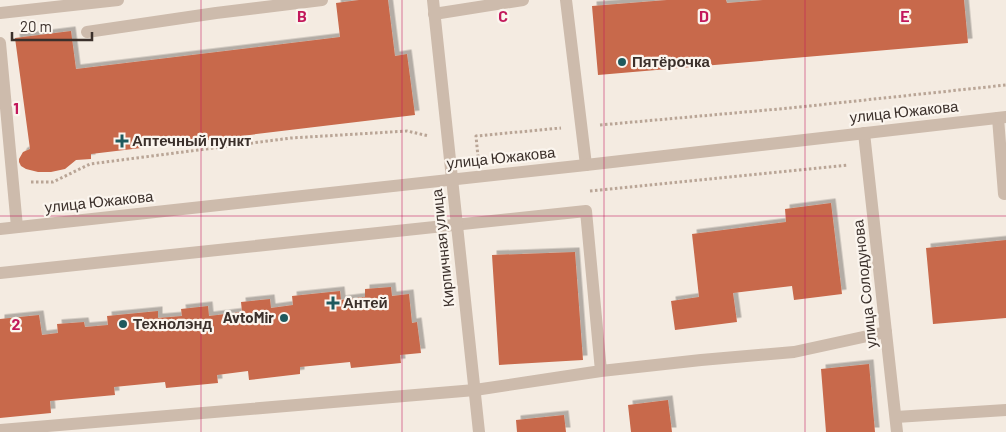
<svg xmlns="http://www.w3.org/2000/svg" width="1006" height="432" font-family="Barlow,sans-serif">
  <style>
    .building { fill: #c8694b; filter: url(#shadow) }
    .lines { fill: none; stroke-linecap: round; stroke-linejoin: round }
    .path { stroke: #b9a596; stroke-width: 3; stroke-dasharray: 2.5 2.5; stroke-linecap: butt }
    .service { stroke: #cdbbac; stroke-width: 12 }
    .minor { stroke: #cdbbac; stroke-width: 12 }
    .tertiary { stroke: #cdbbac; stroke-width: 12 }
    .grid { fill: none; stroke: #c2185b; stroke-width: 1; stroke-opacity: 0.55 }
    .poi-dot { fill: #1f5a5e; stroke: #fbf5ee; stroke-width: 2 }
    .labels { text-anchor: middle; stroke-width: 4.5; stroke-linejoin: round; paint-order: stroke }
    .poi-label { font-size: 15px; font-weight: bold; fill: #3b302b; stroke: #fbf5ee; text-anchor: start }
    .street-label { font-size: 15px; fill: #3b302b; stroke: #fbf5ee }
    .grid-label { font-size: 16px; text-anchor: middle; font-weight: bold; fill: #c2185b; stroke: #fbf5ee; stroke-width: 4.5; stroke-linejoin: round; paint-order: stroke }
  </style>
  <defs>
    <filter id="shadow"><feDropShadow dx="4.5" dy="-4.5" stdDeviation="0" flood-color="#0004"/></filter>
  </defs>
  <rect width="100%" height="100%" fill="#f4ebe1"/>
  <path class="building" d="M359 0H388L395 56 407 54 415 115 91 154V159L76 160 65 169 51 172H38L26 169 21 166 19 162V159L23 152 30 149 15 38 71 31 76 69 340 37 336 3Z
    M667 0H726L727 3 763 0H964L968 43 598 75 592 6Z
    M831 203 842 294 794 300 792 286 733 293 737 322 675 330 671 301 699 297 692 234 786 222 785 209Z
    M1006 240V318L933 324 926 248Z
    M575 252 583 360 499 365 492 255Z
    M391 287 392 296 409 294 412 323 417 322 421 353 400 355 401 363 351 368 350 362 300 367V374L249 380 248 371 217 375 218 383 166 388 165 382 114 387 115 395 50 401 51 413 0 418V319L39 315 42 335 58 333 57 324 84 322 85 327 108 325 107 316 158 311V318L182 316 181 309 208 306 209 316 242 312 241 302 270 299 271 308 293 305 292 296 340 291 341 300 365 297V289Z
    M869 364 875 432H826L821 369Z
    M668 400 672 432H631L628 405Z
    M564 415 566 432H517L516 420Z"/>
  <g class="lines">
    <path class="path" d="M600 125 790 108 1006 85
      M478 157 476 136 561 128
      M31 182H53L90 164 291 138 407 131 429 136
      M590 191 848 165"/>
    <path class="service" d="M566 0 586 165
      M0 13 118 0
      M434 14 523 0
      M87 32 216 13 322 0
      M0 43 17 227
      M998 118 1004 194
      M0 273 586 211 601 371
      M896 417 1006 410
      M0 430 475 390 601 371 701 360 794 352 886 332"/>
    <path class="minor" d="M433 0 479 432
      M864 133 897 432"/>
    <path class="tertiary" d="M0 229 586 165 1006 117"/>
  </g>
  <path class="grid" d="M201 0V432M402 0V432M604 0V432M805 0V432M0 216H1006"/>
  <g class="poi-dot">
    <circle cx="622" cy="62" r="5"/>
    <path d="M119.5 133.5h5v5h5v5h-5v5h-5v-5h-5v-5h5z"/>
    <path d="M330.5 295.5h5v5h5v5h-5v5h-5v-5h-5v-5h5z"/>
    <circle cx="284" cy="318" r="5"/>
    <circle cx="123" cy="324" r="5"/>
  </g>
  <g class="labels">
    <g class="poi-label">
      <text x="632" y="67">Пятёрочка</text>
      <text x="132" y="146">Аптечный пункт</text>
      <text x="343" y="308">Антей</text>
      <text x="274" y="323" text-anchor="end">AvtoMir</text>
      <text x="133" y="329">Технолэнд</text>
    </g>
    <g class="street-label">
      <text transform="translate(904 112) rotate(-6)" y="5">улица Южакова</text>
      <text transform="translate(501 158) rotate(-6)" y="5">улица Южакова</text>
      <text transform="translate(99 202) rotate(-6)" y="5">улица Южакова</text>
      <text transform="translate(443 248) rotate(-96)" y="5">Кирпичная улица</text>
      <text transform="translate(865 284) rotate(-96)" y="5">улица Солодунова</text>
    </g>
  </g>
  <g class="grid-label">
    <text x="302" y="22">B</text>
    <text x="503" y="22">C</text>
    <text x="704" y="22">D</text>
    <text x="905" y="22">E</text>
    <text x="16" y="114">1</text>
    <text x="16" y="330">2</text>
  </g>
  <path d="M12 32v8h80v-8" fill="none" stroke="#3b302b" stroke-width="2.5"/>
  <text x="20" y="32" font-size="15" fill="#3b302b" stroke="#fbf5ee" stroke-width="4" paint-order="stroke">20 m</text>
</svg>
